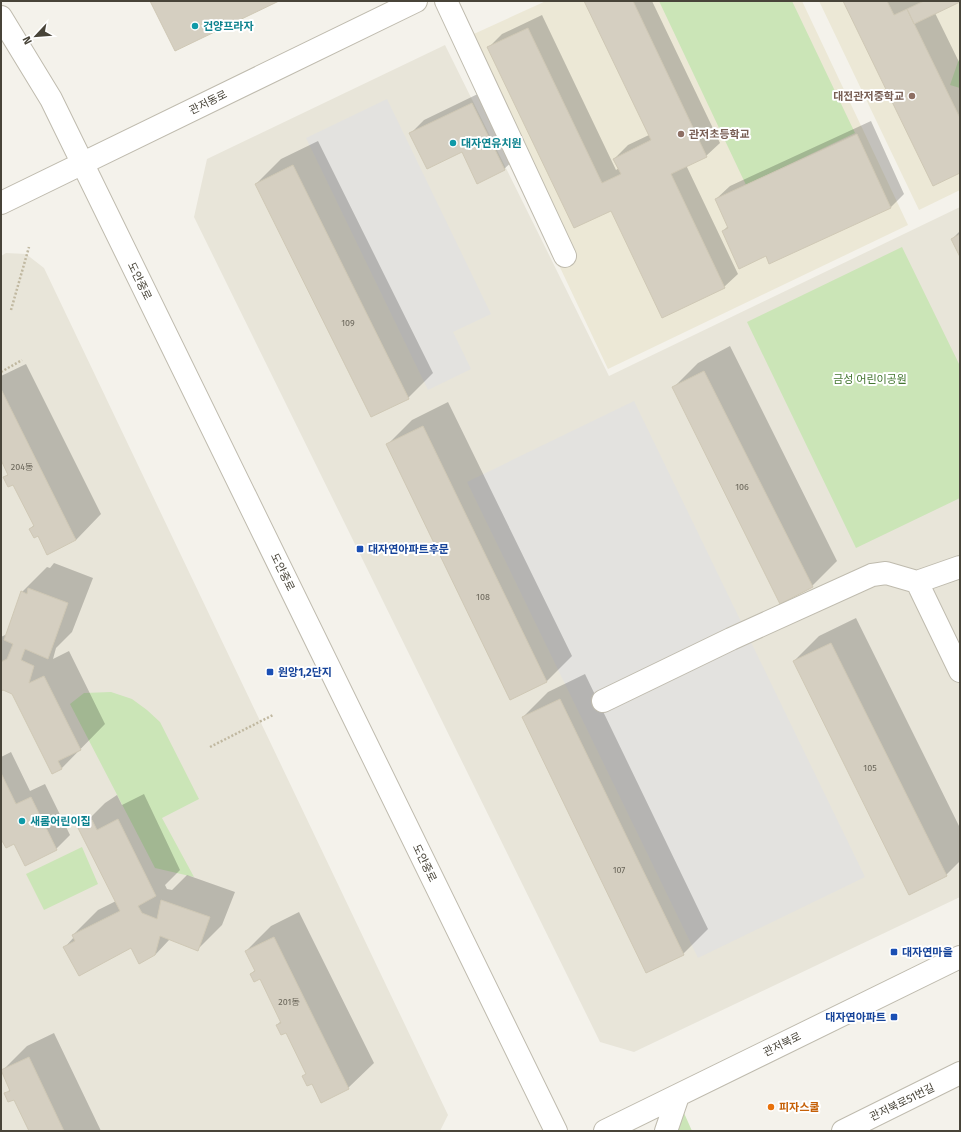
<svg xmlns="http://www.w3.org/2000/svg" width="961" height="1132" font-family="'Fira Sans','Noto Sans KR',sans-serif">
  <style>
    .residential { fill: #e8e5d9 }
    .education { fill: #ece8d6 }
    .green { fill: #cbe5b7 }
    .parking { fill: #e3e2df }
    .shadow { fill: #0003 }
    .building { fill: #d5cfc1; stroke: #cfc8b5 }
    .lines { fill: none; stroke-linecap: round; stroke-linejoin: round }
    .minor-casing { stroke: #bfbbae; stroke-width: 24 }
    .path { stroke: #c0b8a0; stroke-width: 2.5; stroke-dasharray: 2 2; stroke-linecap: butt }
    .minor { stroke: #fff; stroke-width: 22 }
    .culture-dot { fill: #0f9aa8; stroke: #fff; stroke-width: 1.5 }
    .education-dot { fill: #8d6e63; stroke: #fff; stroke-width: 1.5 }
    .transit-dot { fill: #1a4fb4; stroke: #fff; stroke-width: 1.5 }
    .food-dot { fill: #e8710a; stroke: #fff; stroke-width: 1.5 }
    .labels { text-anchor: middle; stroke-width: 4; stroke-linejoin: round; paint-order: stroke }
    .number-label { font-size: 9px; fill: #6b675b }
    .culture-label { font-size: 11px; font-weight: bold; fill: #0d838f; stroke: #fff; text-anchor: start }
    .education-label { font-size: 11px; font-weight: bold; fill: #785e54; stroke: #fff; text-anchor: end }
    .street-label { font-size: 11px; fill: #484439; stroke: #fff }
    .park-label { font-size: 11px; fill: #437630; stroke: #fff }
    .transit-label { font-size: 11px; font-weight: bold; fill: #164399; stroke: #fff; text-anchor: start }
    .food-label { font-size: 11px; font-weight: bold; fill: #c56008; stroke: #fff; text-anchor: start }
  </style>
  <rect width="100%" height="100%" fill="#f4f2eb"/>
  <path class="residential" d="M445 45 609 376 960 207V897L634 1052 600 1042 194 217 207 159Z
    M6 253 26 254 44 268 448 1115 440 1131H1V256Z"/>
  <path class="education" d="M546 1H802L908 225 608 369 454 43Z
    M819 1H960V190L919 210Z"/>
  <path class="green" d="M659 1H792L855 133 746 185Z
    M960 56V88L950 85Z
    M902 247 960 366V498L856 548 747 322Z
    M111 692 132 699 147 710 160 722 199 799 162 818 194 877 155 868 70 704 84 693Z
    M82 847 98 884 44 910 26 874Z
    M684 1113 692 1131H678Z"/>
  <path class="parking" d="M387 99 491 314 453 332 471 369 428 390 306 138Z
    M634 401 865 877 698 958 467 482Z"/>
  <path class="shadow" d="M586 1H652L720 143 706 156 686 165 738 274 724 287 612 209 489 47 502 34 542 15 616 170 619 168 614 159 628 145 649 135Z
    M844 1H959L935 13 960 64V172Z
    M486 90 518 156 504 169 462 151 411 133 424 120Z
    M871 121 904 194 890 208 723 231 728 226 716 199 730 186Z
    M318 141 433 373 408 398 256 184 281 159Z
    M960 231V254L952 239Z
    M730 346 837 561 812 586 673 388 698 363Z
    M26 364 101 514 76 540 30 529 34 525 13 483 4 478 9 473 1 458V376Z
    M448 402 572 656 547 681 510 699 387 445 412 420Z
    M54 563 93 578 72 632 56 648 53 659 69 651 105 724 62 768 52 773 13 694 3 689 1 690V637L7 634 22 592 47 567 50 568Z
    M856 618 960 828V861L946 875 794 661 819 636Z
    M585 674 708 929 683 954 523 717 548 692Z
    M11 752 30 791 45 784 70 835 56 849 15 843 1 836V757Z
    M144 794 180 870 165 885 167 889 172 890 187 875 235 892 222 925 197 950 170 939 155 955 131 946 65 947 74 937 73 935 98 910 116 901 80 828 105 803 117 795 122 805Z
    M299 912 374 1063 348 1088 321 1101 286 1032 277 1025 281 1021 260 978 251 974 256 969 246 951 271 926Z
    M54 1033 101 1131H30L15 1098 6 1094 10 1089 2 1071 27 1046Z"/>
  <path class="building" d="M150 1H279L175 51Z
    M584 1H633L707 157 671 174 725 288 662 318 611 211 574 228 487 47 528 28 602 183 621 174 613 159 651 140Z
    M843 1H887L894 15 907 9 960 118V173L933 186Z
    M924 1H960V2L914 24 907 9Z
    M472 103 505 170 477 184 462 152 427 169 409 133Z
    M857 134 891 208 769 264 766 256 739 269 722 231 728 228 715 199Z
    M293 165 409 399 371 417 255 184Z
    M960 234V257L951 239Z
    M704 371 813 587 780 604 672 387Z
    M1 389 76 540 47 555 38 536 34 538 29 529 34 526 13 485 8 487 3 477 8 475 1 460Z
    M423 426 547 682 510 700 386 444Z
    M28 588 68 603 48 659 25 649 21 660 34 666 29 683 44 676 81 750 58 761 62 769 52 774 12 694 3 690 1 691V662L7 659 13 644 4 640 21 591 27 594Z
    M831 643 947 876 909 895 793 661Z
    M560 699 684 955 646 973 522 717Z
    M1 773 16 804 31 797 57 850 25 866 14 844 6 848 1 839Z
    M118 819 156 896 138 906 142 913 157 919 161 900 210 917 198 951 160 936 155 955 139 964 131 948 79 976 63 947 75 941 72 935 120 911 78 828 92 820 97 830Z
    M274 937 349 1089 321 1103 312 1084 307 1086 302 1076 306 1074 286 1033 281 1035 276 1025 281 1023 260 979 254 982 250 974 255 971 245 951Z
    M29 1057 64 1131H29L14 1100 8 1102 4 1093 10 1091 1 1070Z"/>
  <g class="lines">
    <g class="minor-casing">
      <path id="minor" d="M446 1 565 256
        M1 17 51 99 556 1131
        M1 203 416 1
        M917 582 960 671
        M603 701 731 639 872 575 886 573 917 582 960 567
        M605 1131 960 957
        M666 1131 678 1096
        M843 1131 960 1073"/>
    </g>
    <path class="path" d="M11 310 29 247
      M1 372 22 360
      M210 747 273 715"/>
    <use href="#minor" class="minor"/>
  </g>
  <g class="culture-dot">
    <circle cx="195" cy="26" r="4"/>
    <circle cx="453" cy="143" r="4"/>
    <circle cx="22" cy="821" r="4"/>
  </g>
  <g class="education-dot">
    <circle cx="912" cy="96" r="4"/>
    <circle cx="681" cy="134" r="4"/>
  </g>
  <g class="transit-dot">
    <rect x="356" y="545" width="8" height="8" rx="2"/>
    <rect x="266" y="668" width="8" height="8" rx="2"/>
    <rect x="890" y="948" width="8" height="8" rx="2"/>
    <rect x="890" y="1013" width="8" height="8" rx="2"/>
  </g>
  <circle class="food-dot" cx="771" cy="1107" r="4"/>
  <g class="labels">
    <g class="number-label">
      <text x="348" y="326">109</text>
      <text x="22" y="470">204동</text>
      <text x="742" y="490">106</text>
      <text x="483" y="600">108</text>
      <text x="870" y="771">105</text>
      <text x="619" y="873">107</text>
      <text x="289" y="1005">201동</text>
    </g>
    <g class="culture-label">
      <text x="203" y="30">건양프라자</text>
      <text x="461" y="147">대자연유치원</text>
      <text x="30" y="825">새롬어린이집</text>
    </g>
    <g class="education-label">
      <text x="904" y="100">대전관저중학교</text>
      <text x="689" y="138" text-anchor="start">관저초등학교</text>
    </g>
    <g class="street-label">
      <text transform="translate(208 102) rotate(-26)" y="4">관저동로</text>
      <text transform="translate(140 281) rotate(64)" y="4">도안중로</text>
      <text transform="translate(283 572) rotate(64)" y="4">도안중로</text>
      <text transform="translate(425 863) rotate(64)" y="4">도안중로</text>
      <text transform="translate(782 1044) rotate(-26)" y="4">관저북로</text>
      <text transform="translate(902 1102) rotate(-26)" y="4">관저북로51번길</text>
    </g>
    <g class="park-label">
      <text x="870" y="383">금성 어린이공원</text>
    </g>
    <g class="transit-label">
      <text x="368" y="553">대자연아파트후문</text>
      <text x="278" y="676">원앙1,2단지</text>
      <text x="902" y="956">대자연마을</text>
      <text x="886" y="1021" text-anchor="end">대자연아파트</text>
    </g>
    <g class="food-label">
      <text x="779" y="1111">피자스쿨</text>
    </g>
  </g>
  <rect width="961" height="1132" fill="none" stroke="#484439" stroke-width="4"/>
  <g transform="translate(36 36) rotate(244)" stroke="#ffffff" stroke-width="3" paint-order="stroke">
  <path d="M0-3L7 15L0 10L-7 15Z" fill="#484439"/>
  <text y="-6" font-size="11" font-weight="bold" text-anchor="middle" fill="#484439">N</text>
  </g>
</svg>
